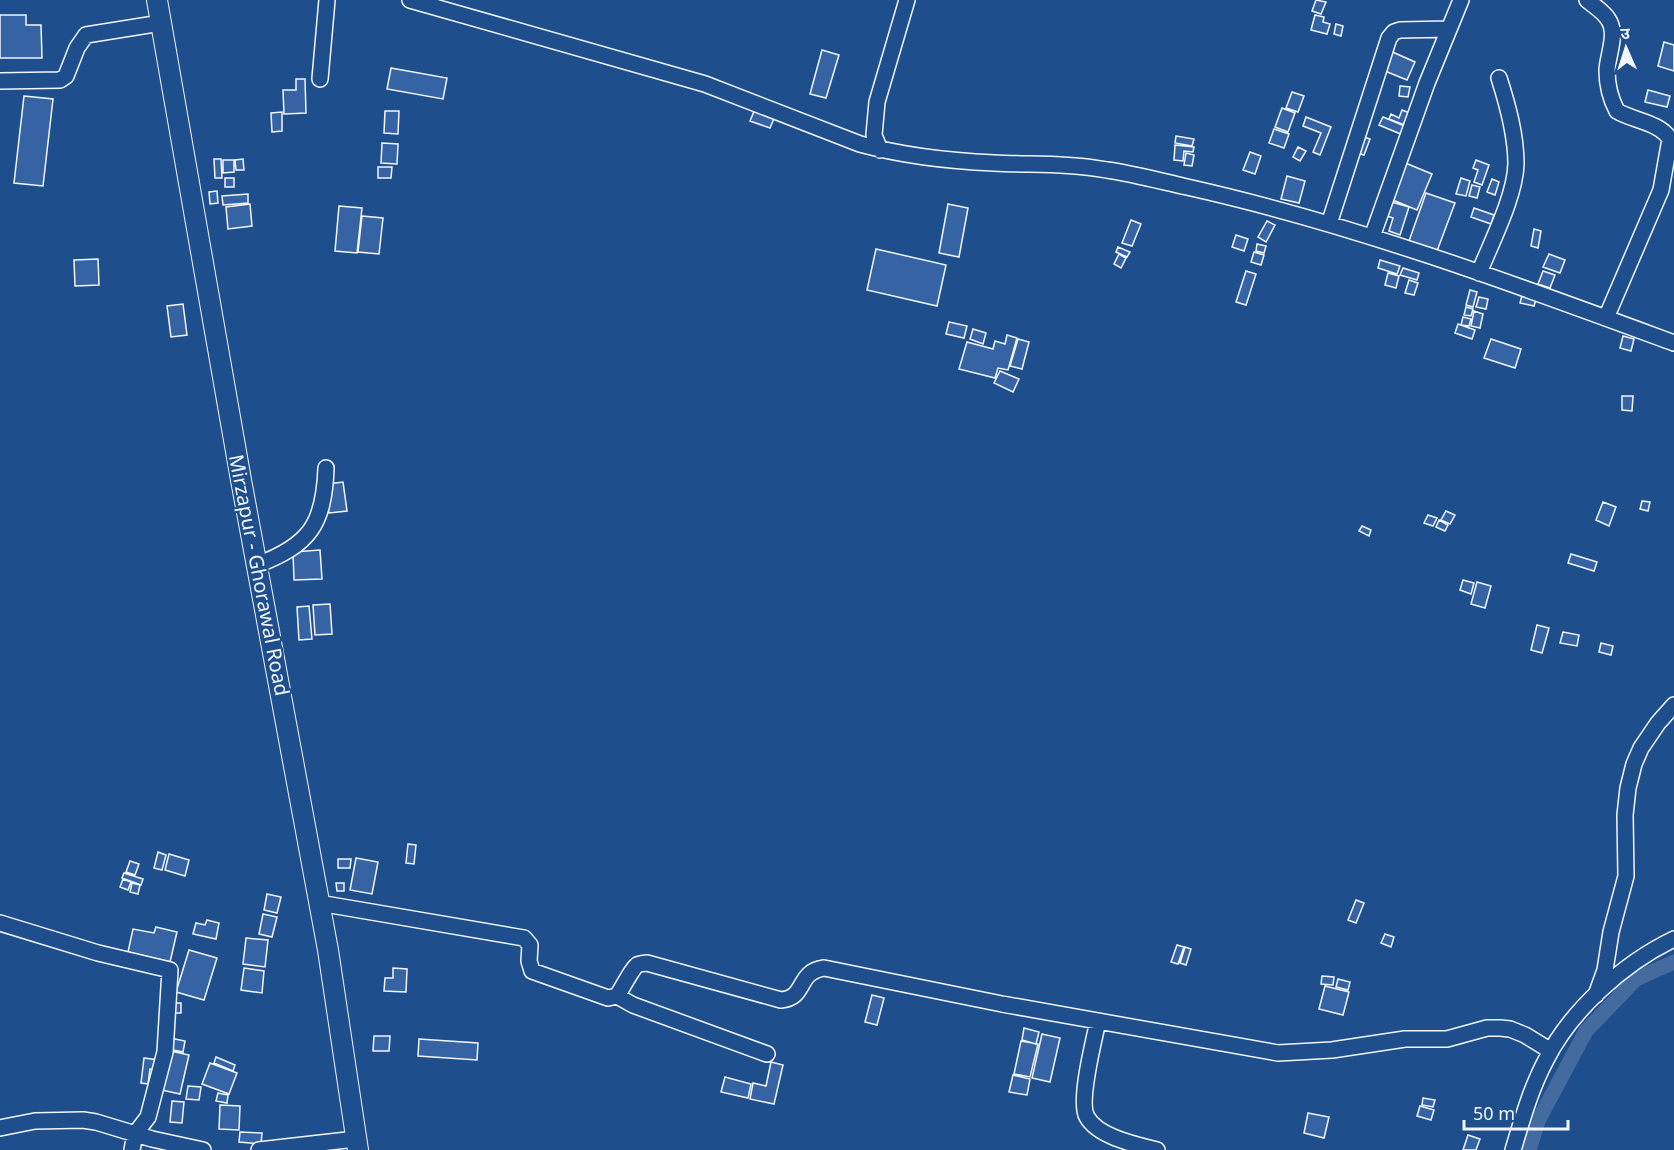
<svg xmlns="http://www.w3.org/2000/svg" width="1674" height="1150" font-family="'Noto Sans','Noto Sans Devanagari',sans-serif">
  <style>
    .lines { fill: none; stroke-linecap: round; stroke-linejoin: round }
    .canal { stroke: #446ba0; stroke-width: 15 }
    .building { fill: #3563a3; stroke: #f2f6ff; stroke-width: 1.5 }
    .minor-casing { stroke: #f2f6ff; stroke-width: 18 }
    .major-casing { stroke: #f2f6ff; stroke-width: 22 }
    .minor { stroke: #1f4e8c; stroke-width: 15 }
    .major { stroke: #1f4e8c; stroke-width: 20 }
    .labels { text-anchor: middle; stroke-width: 4.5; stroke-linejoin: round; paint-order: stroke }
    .street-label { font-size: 20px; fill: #f2f6ff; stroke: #1f4e8c }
  </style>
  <rect width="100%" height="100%" fill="#1f4e8c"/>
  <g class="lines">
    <path class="canal" d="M1529 1150 1538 1121 1586 1031 1636 979 1674 962"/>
  </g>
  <path class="building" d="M1316 0 1326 2 1321 14 1312 11Z
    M0 15H26V25H41L42 58H0Z
    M1315 15 1324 17 1323 22 1330 24 1327 34 1311 30Z
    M1336 24 1343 26 1341 36 1334 34Z
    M1664 42 1674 45V71L1658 66Z
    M822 50 839 55 826 98 810 94Z
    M1388 50 1415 62 1407 80 1380 69Z
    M391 68 447 78 443 99 387 89Z
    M296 79H305L306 113 284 114 283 90H296Z
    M1400 86 1410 87 1408 97 1399 96Z
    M1648 90 1670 96 1667 107 1645 102Z
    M1292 92 1304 96 1298 112 1286 108Z
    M24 96 53 99 43 186 14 183Z
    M1282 108 1295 113 1288 132 1275 127Z
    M755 109 775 116 770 128 750 121Z
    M1402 110 1412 114 1407 126 1389 119 1391 114 1399 118Z
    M385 111H399L398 134 384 133Z
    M282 112V131L272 132 271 113Z
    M1306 117 1331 127 1320 155 1313 152 1321 133 1303 126Z
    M1383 117 1407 127 1403 135 1379 125Z
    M1274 129 1289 134 1284 148 1269 143Z
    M1176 136 1194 139 1192 146 1175 143Z
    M1360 136 1370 139 1364 155 1354 152Z
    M382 143 398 144 397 164 381 163Z
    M1175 145 1194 147 1193 152 1184 151 1183 161 1174 160Z
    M1298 147 1306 151 1300 161 1293 157Z
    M1250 152 1261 156 1255 174 1243 170Z
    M1186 153 1194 155 1192 166 1184 165Z
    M214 159H221L222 178H215Z
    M243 159 244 170H236L235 160Z
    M223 160H234V172L223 173Z
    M1476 160 1489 165 1482 185 1474 182 1478 170 1473 168Z
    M1403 162 1432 174 1417 210 1388 198Z
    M378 167H392L391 178H378Z
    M1287 176 1305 181 1299 203 1281 199Z
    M225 178H234V187H225Z
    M1461 178 1470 181 1466 196 1456 194Z
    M1492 179 1499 182 1495 195 1487 192Z
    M1472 185 1480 187 1477 198 1469 196Z
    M217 191 218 203 210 204 209 192Z
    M1426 193 1455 203 1437 251 1409 241Z
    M248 194V203L223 205 222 196Z
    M1388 201 1409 207 1400 235 1389 231 1393 218 1384 215Z
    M250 204 252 226 228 229 226 207Z
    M948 204 968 208 959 257 939 253Z
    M339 206 362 208 357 253 335 251Z
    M1474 208 1494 215 1491 224 1471 217Z
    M362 216 383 218 379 254 358 252Z
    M1131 220 1141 224 1132 246 1122 243Z
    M1267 221 1275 225 1266 242 1258 237Z
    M1534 229 1541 231 1538 248 1531 246Z
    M1236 235 1248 239 1244 251 1232 247Z
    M1257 244 1266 246 1264 253 1256 251Z
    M1118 247 1130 252 1127 257 1116 252Z
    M876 249 946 265 937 306 867 290Z
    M1254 252 1264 255 1261 265 1251 262Z
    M1119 254 1126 258 1121 268 1114 264Z
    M1549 254 1565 260 1560 273 1543 267Z
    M98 259 99 285 75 286 74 260Z
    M1380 260 1400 266 1397 274 1378 268Z
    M1403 268 1419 273 1417 280 1400 275Z
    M1246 271 1256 274 1246 305 1236 302Z
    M1543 271 1555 275 1550 288 1538 284Z
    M1388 273 1399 276 1396 288 1385 285Z
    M1409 280 1418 283 1414 295 1405 293Z
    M1470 290 1477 292 1473 307 1466 305Z
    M1523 292 1537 296 1534 306 1520 303Z
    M1479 297 1488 299 1486 309 1476 307Z
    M183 304 187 335 171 337 167 306Z
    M1466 307 1473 309 1471 316 1464 315Z
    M1474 311 1483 314 1480 328 1471 326Z
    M1463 317 1471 319 1469 326 1461 325Z
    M949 322 967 326 964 338 946 334Z
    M1458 324 1475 330 1472 339 1455 333Z
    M973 329 986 333 983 344 970 339Z
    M1007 335 1017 338 1008 370 998 368 995 378 959 369 967 342 993 349 995 341 1005 344Z
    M1623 336 1634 339 1631 351 1620 348Z
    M1018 339 1029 342 1022 369 1010 366Z
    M1491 339 1521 349 1515 368 1484 358Z
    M1000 371 1019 379 1013 392 994 383Z
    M1622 396H1633L1632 411 1622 410Z
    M343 482 347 511 329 513 326 496 328 484Z
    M1642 501 1650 502 1648 511 1640 509Z
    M1603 502 1616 507 1609 526 1596 520Z
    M1446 511 1455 515 1450 524 1441 520Z
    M1428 515 1437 518 1433 526 1424 523Z
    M1439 520 1448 525 1445 531 1436 527Z
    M1362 526 1371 530 1369 536 1359 531Z
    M320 550 322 579 294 580 293 552Z
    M1571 554 1597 562 1594 571 1568 563Z
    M1463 580 1474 583 1471 594 1460 590Z
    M1477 582 1491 586 1485 608 1471 604Z
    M330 604 332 634 315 635 313 605Z
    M309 606 312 639 299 640 297 607Z
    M1537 625 1549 628 1542 653 1531 650Z
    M1563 632 1579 635 1577 646 1560 643Z
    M1601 643 1613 646 1611 655 1599 652Z
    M408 844 416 845 414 864 406 863Z
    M158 852 166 855 162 870 154 868Z
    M169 854 189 860 185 876 165 870Z
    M356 858 378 862 372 894 350 890Z
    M338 859H351L350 868H338Z
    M130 861 139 864 135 875 126 872Z
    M124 873 143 879 141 885 122 878Z
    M123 879 131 882 128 890 120 887Z
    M132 883 140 885 138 894 130 892Z
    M336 883H344V891H337Z
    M267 894 281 897 277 913 264 910Z
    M1356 900 1364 903 1356 923 1348 920Z
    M263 914 277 917 272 937 259 934Z
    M207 920 219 923 216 939 193 934 196 923 205 925Z
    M156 927 177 932 170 962 128 952 133 929 154 933Z
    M1385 934 1394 937 1391 947 1381 943Z
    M246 938 268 940 265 967 243 964Z
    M1177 945 1184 947 1178 964 1171 962Z
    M1185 947 1191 949 1186 965 1180 963Z
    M189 950 217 958 204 1000 176 992Z
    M244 968 264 971 262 993 241 990Z
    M393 968 407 969 406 992 384 991 385 978H393Z
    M1322 976 1334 977 1333 985 1321 984Z
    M1338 979 1350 982 1348 990 1336 987Z
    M1325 986 1349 992 1343 1015 1319 1009Z
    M872 995 884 998 877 1025 865 1022Z
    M170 1003H181V1013H169Z
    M1024 1028 1039 1032 1036 1044 1022 1040Z
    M1042 1034 1060 1038 1050 1082 1032 1078Z
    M374 1036H390L389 1051H373Z
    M170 1038 185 1041 183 1052 168 1049Z
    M419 1039 478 1043 477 1060 418 1056Z
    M1021 1041 1038 1044 1030 1077 1014 1074Z
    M166 1050 189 1055 180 1094 157 1089Z
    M216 1057 235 1065 233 1071 214 1063Z
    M144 1058 159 1060 158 1070 150 1069 148 1084 141 1083Z
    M771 1062 783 1065 774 1104 750 1099 753 1083 766 1086Z
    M210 1063 237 1073 229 1094 202 1084Z
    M1013 1075 1030 1079 1027 1095 1009 1092Z
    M725 1077 751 1084 748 1098 721 1092Z
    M188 1086 201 1087 199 1100 186 1099Z
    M218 1093 228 1095 227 1103 216 1101Z
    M1423 1098 1435 1100 1433 1107 1422 1105Z
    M172 1101 184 1102 182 1123 170 1122Z
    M220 1105 240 1106 239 1130 219 1129Z
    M1420 1106 1434 1110 1431 1120 1417 1116Z
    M1308 1113 1329 1117 1324 1138 1304 1133Z
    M240 1132 262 1133 261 1144 239 1142Z
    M1468 1135 1480 1139 1476 1150H1463Z"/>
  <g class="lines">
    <g class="minor-casing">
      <path id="minor" d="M410 0 705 84 860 144C904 156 948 161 994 163 1032 165 1069 163 1107 170 1134 174 1160 181 1187 187 1353 224 1514 284 1674 343
        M1587 0C1594 6 1603 11 1608 19 1618 33 1608 54 1607 70 1607 85 1610 98 1617 111 1634 121 1659 122 1670 139L1661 190 1606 318
        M320 79 327 0
        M0 81 60 80 66 76 77 48 86 35 161 23
        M880 150 874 135 877 102 907 0
        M1329 224 1389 38 1394 32 1400 30 1449 29
        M1372 237 1427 83 1461 0
        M1479 273C1491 243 1515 197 1516 164 1516 135 1508 106 1499 78
        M257 565C310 545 324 524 326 468
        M319 903 524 938 530 945 529 961 532 971 608 998 617 996C621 990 634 966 637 965 638 964 646 963 647 963L781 1000C807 998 796 972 824 968L1002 1004 1278 1053 1332 1050 1405 1039H1447L1487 1028H1500L1510 1029 1525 1035 1551 1051
        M0 923 98 953 170 970 165 1052 148 1117 135 1134 132 1150
        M1596 995 1605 970 1611 932 1626 876 1625 815 1628 788 1634 764 1641 748 1658 723 1674 705
        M617 996 633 1005 767 1054
        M1098 1021C1094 1040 1078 1102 1087 1117 1098 1137 1137 1145 1157 1150
        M0 1128 35 1121 83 1120 96 1122 152 1139 203 1150
        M259 1150 356 1139
        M1513 1150C1522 1120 1531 1088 1546 1060 1571 1010 1624 963 1674 939"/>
    </g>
    <g class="major-casing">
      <path id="major" d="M157 0 241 480 328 950 358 1150"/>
    </g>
    <use href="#minor" class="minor"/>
    <use href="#major" class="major"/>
  </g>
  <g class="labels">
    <g class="street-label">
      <text transform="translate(259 575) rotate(79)" y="7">Mirzapur - Ghorawal Road</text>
    </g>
  </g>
  <g transform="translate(1626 48) rotate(357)" stroke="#1f4e8c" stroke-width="4.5" paint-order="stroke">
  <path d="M0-4.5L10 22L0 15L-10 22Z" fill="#f2f6ff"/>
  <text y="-9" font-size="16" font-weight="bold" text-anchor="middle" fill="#f2f6ff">उ</text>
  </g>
  <path d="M1464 1120v9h104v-9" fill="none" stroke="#f2f6ff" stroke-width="3"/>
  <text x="1473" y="1120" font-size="18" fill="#f2f6ff" stroke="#1f4e8c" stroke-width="4.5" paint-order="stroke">50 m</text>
</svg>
